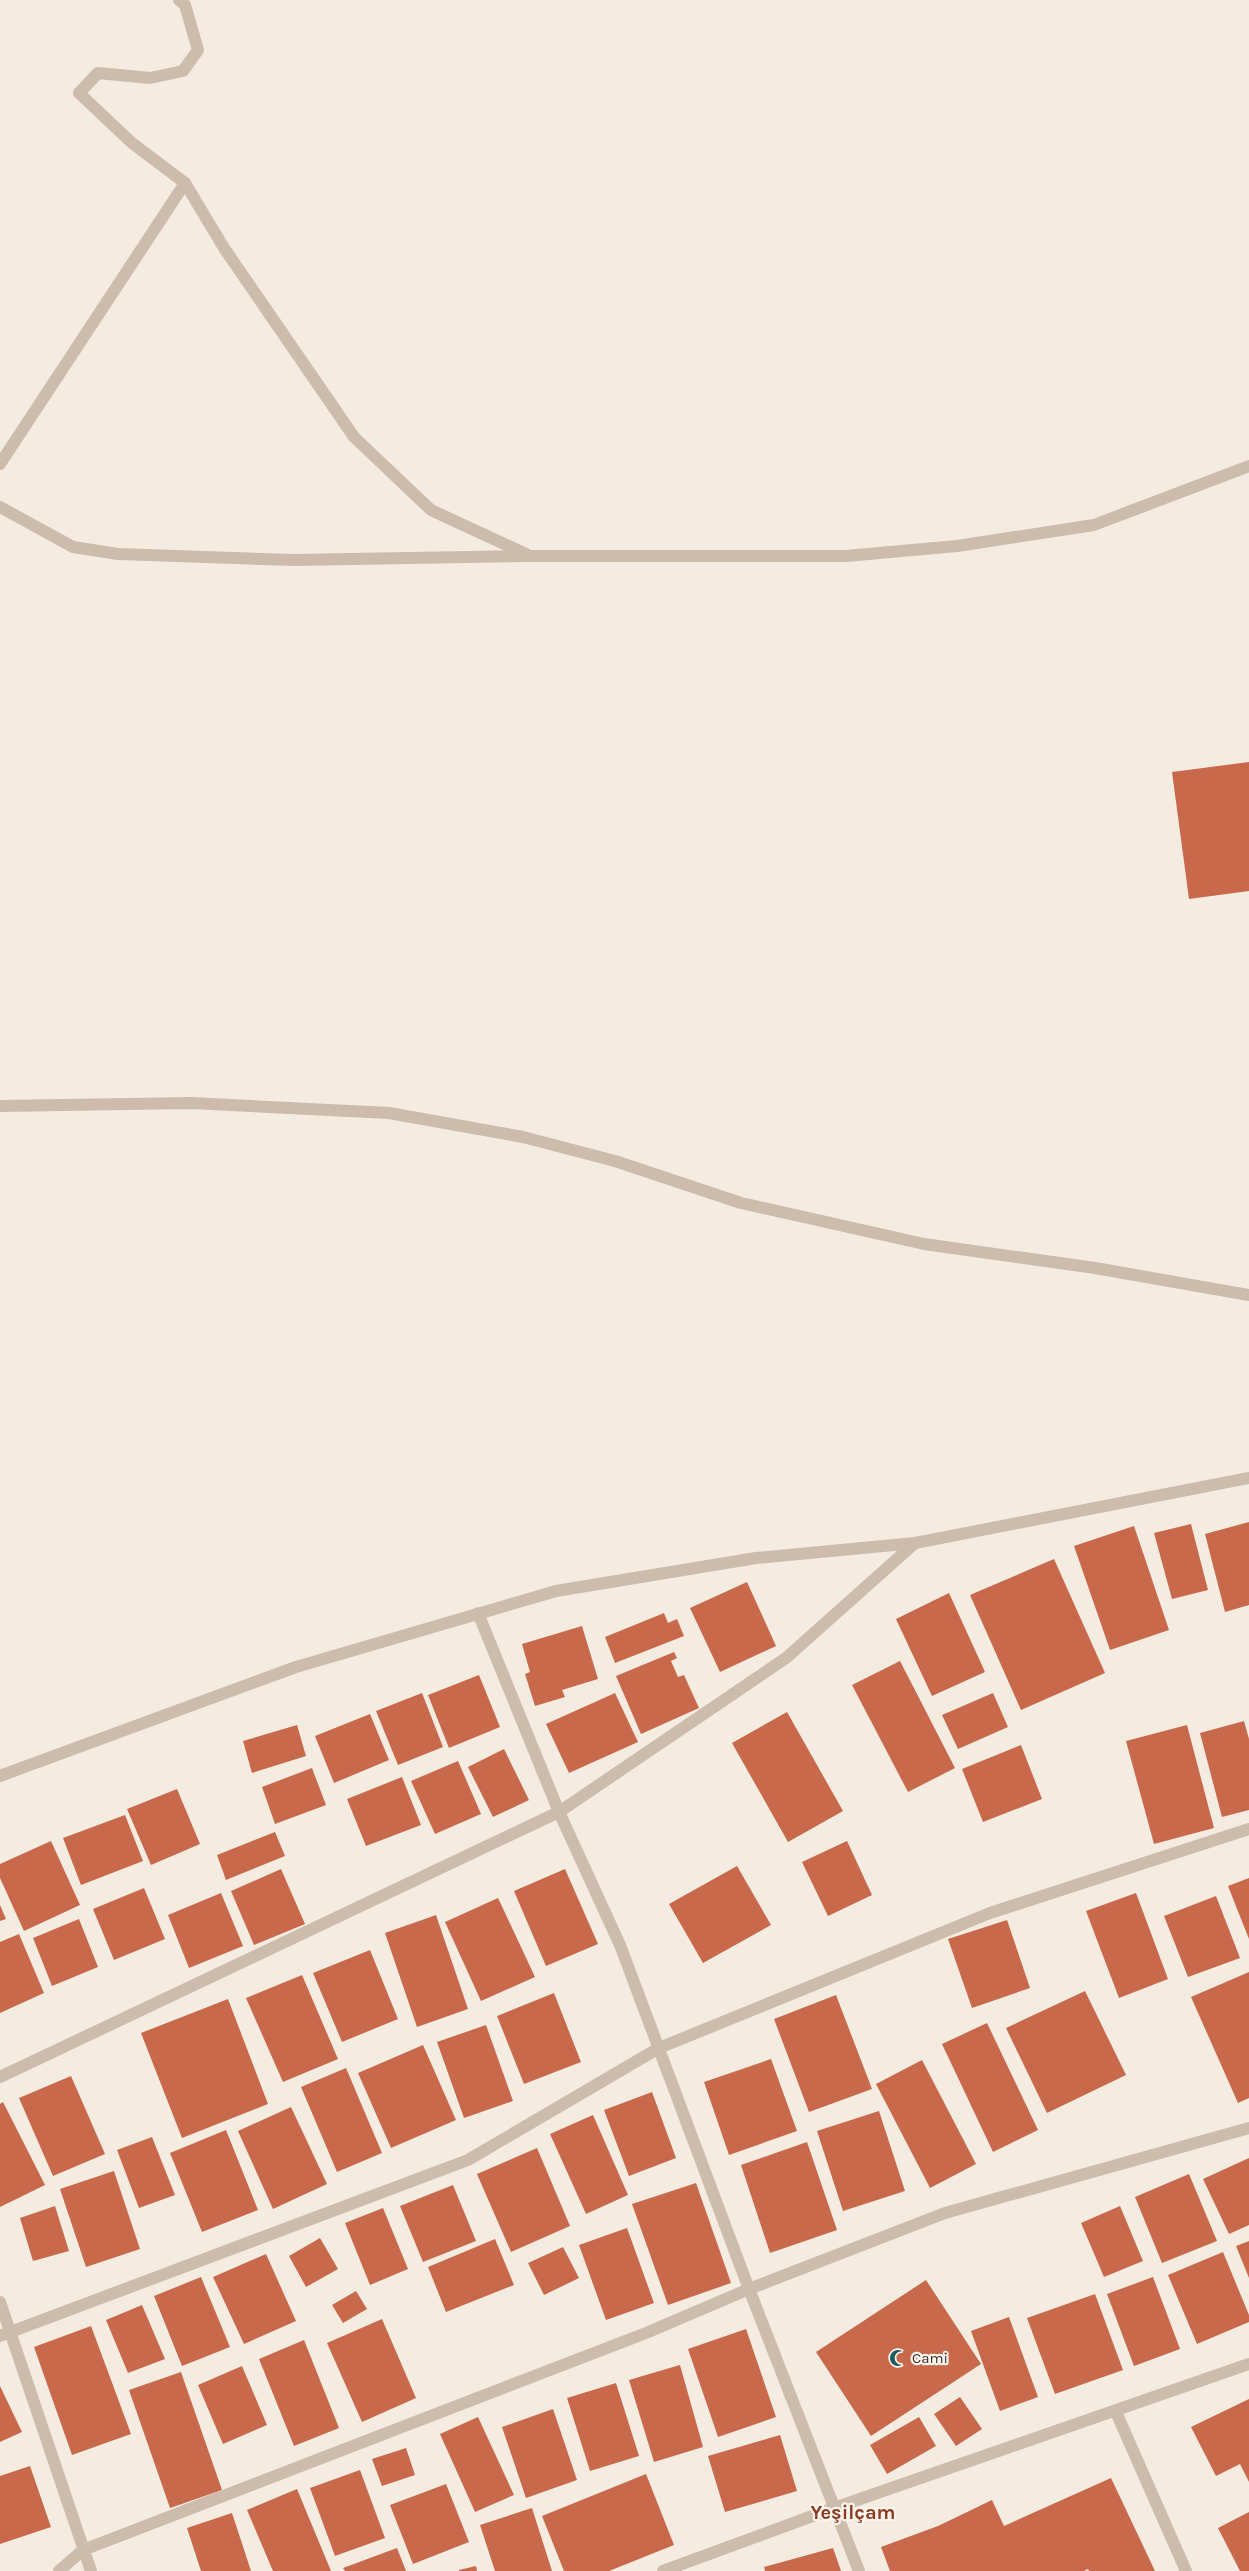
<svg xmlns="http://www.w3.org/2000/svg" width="1249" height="2571" font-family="Karla,sans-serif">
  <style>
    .building { fill: #c8694b }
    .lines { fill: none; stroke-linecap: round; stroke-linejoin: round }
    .service { stroke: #cdbbac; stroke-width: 12 }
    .minor { stroke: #cdbbac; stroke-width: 12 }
    .tertiary { stroke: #cdbbac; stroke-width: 12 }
    .labels { text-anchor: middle; stroke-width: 4.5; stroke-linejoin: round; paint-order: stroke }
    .poi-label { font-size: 15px; fill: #3b302b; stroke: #fbf5ee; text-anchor: start }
    .district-label { font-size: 20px; font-weight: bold; fill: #8c3b22; stroke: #fbf5ee }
  </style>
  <rect width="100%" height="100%" fill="#f4ebe1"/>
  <path class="building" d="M1249 762V891L1189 899 1172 772Z
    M1249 1522V1605L1225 1612 1205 1534Z
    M1191 1524 1208 1590 1172 1599 1154 1533Z
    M1134 1526 1169 1630 1110 1650 1074 1546Z
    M1054 1559 1105 1673 1021 1710 970 1595Z
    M747 1582 776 1646 720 1672 690 1608Z
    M949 1593 985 1672 932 1696 896 1619Z
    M664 1613 668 1623 677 1619 684 1636 615 1663 605 1637Z
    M582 1626 598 1679 562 1690 565 1697 535 1706 525 1674 530 1672 522 1644Z
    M674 1652 677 1658 671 1661 678 1677 684 1675 699 1708 641 1734 616 1676Z
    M900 1661 955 1768 908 1792 852 1685Z
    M479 1675 500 1727 449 1748 428 1695Z
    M422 1693 443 1747 398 1765 376 1711Z
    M615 1693 638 1742 569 1773 546 1724Z
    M993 1693 1008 1727 958 1749 942 1715Z
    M787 1712 843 1811 788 1842 732 1743Z
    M370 1714 389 1760 334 1783 315 1736Z
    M1244 1721 1249 1739V1810L1222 1817 1200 1733Z
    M297 1725 306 1756 252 1773 243 1741Z
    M1187 1725 1214 1828 1154 1844 1126 1741Z
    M1021 1745 1042 1799 983 1822 962 1769Z
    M504 1749 529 1800 493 1817 468 1767Z
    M458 1761 481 1814 435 1834 411 1781Z
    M312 1768 326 1805 275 1824 262 1787Z
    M402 1777 421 1825 366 1846 347 1799Z
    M177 1789 200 1844 151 1865 127 1809Z
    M125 1815 143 1861 81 1885 63 1838Z
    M275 1832 285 1856 226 1880 217 1855Z
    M51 1841 80 1905 24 1931 0 1878V1864Z
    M847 1841 872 1895 828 1916 802 1862Z
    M737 1866 771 1925 703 1963 669 1904Z
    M281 1869 305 1924 254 1945 231 1891Z
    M565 1869 598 1944 546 1966 514 1891Z
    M1249 1878V1939L1228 1886Z
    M144 1888 165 1939 114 1960 93 1909Z
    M221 1893 243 1946 189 1968 168 1915Z
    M1136 1893 1168 1979 1119 1998 1086 1911Z
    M1216 1896 1240 1958 1188 1977 1164 1916Z
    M498 1898 535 1977 481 2001 445 1922Z
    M0 1905 6 1919 0 1921Z
    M436 1915 468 2009 417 2027 385 1933Z
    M79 1919 98 1967 52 1986 33 1938Z
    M1007 1920 1030 1988 972 2008 948 1939Z
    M19 1934 44 1993 0 2013V1942Z
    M370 1950 398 2019 342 2042 313 1973Z
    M1249 1972V2098L1238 2103 1191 1997Z
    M302 1975 338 2059 283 2082 246 1998Z
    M1085 1991 1126 2075 1047 2113 1006 2028Z
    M554 1993 581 2062 524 2084 497 2016Z
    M836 1995 872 2089 809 2112 774 2019Z
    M228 1999 268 2104 182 2138 141 2033Z
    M987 2023 1038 2130 993 2152 942 2044Z
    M486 2025 513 2101 464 2118 437 2042Z
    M423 2045 456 2120 391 2148 358 2073Z
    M771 2059 797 2131 729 2155 704 2082Z
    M922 2060 976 2164 930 2188 876 2084Z
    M346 2068 382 2153 337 2172 301 2087Z
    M71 2076 105 2154 53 2176 19 2098Z
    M652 2092 676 2158 629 2176 604 2110Z
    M3 2102 45 2185 0 2207V2104Z
    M291 2107 327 2184 273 2209 238 2131Z
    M879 2111 905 2191 843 2211 817 2131Z
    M593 2115 628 2195 586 2214 550 2134Z
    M226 2130 258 2210 202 2232 170 2153Z
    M152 2137 175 2195 139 2208 117 2150Z
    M807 2142 837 2230 770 2253 741 2165Z
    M537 2148 570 2226 511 2252 477 2174Z
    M1249 2158V2225L1229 2234 1203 2179Z
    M114 2171 140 2249 86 2267 60 2189Z
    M1189 2174 1217 2241 1162 2263 1135 2197Z
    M696 2183 731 2283 668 2305 632 2204Z
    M453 2185 476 2241 423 2262 400 2206Z
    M55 2206 69 2251 33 2261 20 2218Z
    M1120 2206 1143 2261 1104 2277 1081 2223Z
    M383 2208 408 2269 370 2285 345 2223Z
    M627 2228 654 2303 606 2320 579 2245Z
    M320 2238 338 2269 306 2287 289 2256Z
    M495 2239 514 2285 446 2312 428 2267Z
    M1249 2241V2278L1236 2246Z
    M563 2247 579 2278 544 2295 528 2263Z
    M1223 2252 1249 2315V2322L1197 2344 1168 2275Z
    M266 2254 296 2321 244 2344 213 2277Z
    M201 2277 230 2347 182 2366 154 2296Z
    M1153 2277 1180 2349 1134 2366 1107 2294Z
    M926 2280 981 2364 871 2436 816 2352Z
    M356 2291 367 2309 343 2323 332 2305Z
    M1095 2294 1123 2370 1055 2394 1027 2318Z
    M142 2305 165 2359 128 2373 106 2320Z
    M1009 2317 1038 2397 1000 2411 971 2331Z
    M382 2319 416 2398 362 2422 327 2343Z
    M91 2326 131 2434 72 2455 34 2347Z
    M746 2329 776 2417 718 2437 688 2349Z
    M304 2340 339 2428 294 2446 259 2359Z
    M680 2365 703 2447 654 2462 629 2380Z
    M242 2366 267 2425 223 2444 198 2385Z
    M181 2372 222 2490 170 2508 129 2390Z
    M616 2383 639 2456 590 2471 567 2398Z
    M0 2386 22 2432 0 2442Z
    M960 2397 982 2429 956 2446 934 2414Z
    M1249 2399V2482L1240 2464 1216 2476 1191 2427Z
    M553 2409 577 2480 526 2498 502 2427Z
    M478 2417 514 2495 475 2512 440 2434Z
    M919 2417 936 2446 887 2474 870 2445Z
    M780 2435 797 2491 725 2512 708 2456Z
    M406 2448 415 2475 382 2486 372 2459Z
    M30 2466 51 2527 0 2544V2476Z
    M360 2470 385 2538 335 2556 310 2488Z
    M646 2474 674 2545 609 2571H564L542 2516Z
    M1111 2478 1155 2571H1089L1088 2569 1084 2571H890L881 2547 938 2526 992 2500 1004 2526Z
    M446 2484 469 2542 413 2564 390 2505Z
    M297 2489 331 2571H273L247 2510Z
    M532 2508 552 2571H495L480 2525Z
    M1249 2512V2571H1240L1218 2528Z
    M232 2513 251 2571H201L187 2528Z
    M397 2548 406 2571H345L343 2568Z
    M833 2548 841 2571H765L764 2567Z
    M476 2566 477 2571H459V2570Z"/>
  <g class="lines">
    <path class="service" d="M0 464 185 183"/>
    <path class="minor" d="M179 0 185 5 198 50 183 71 150 78 98 73 79 93 132 143 185 183 224 248 354 437 431 510 526 554
      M0 507 73 547 118 554 294 560 530 556H846L957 546 1094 525 1249 466
      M0 1106 191 1103 389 1113 523 1137 615 1161 741 1203 924 1244 1095 1268 1249 1295
      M478 1613 559 1812 620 1945 749 2289 859 2571
      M0 1776 296 1667 556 1591 756 1558 915 1543 1249 1478
      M0 2077 559 1812 786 1658 915 1543
      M0 2302 91 2571
      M0 2336 468 2160 659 2048 990 1913 1249 1829
      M1116 2412 1186 2571
      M59 2571 83 2550 646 2333 749 2289 945 2213 1249 2128"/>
    <path class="tertiary" d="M663 2571 834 2508 1249 2364"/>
  </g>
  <defs>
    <g id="mosque-bare" transform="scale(1.35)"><path d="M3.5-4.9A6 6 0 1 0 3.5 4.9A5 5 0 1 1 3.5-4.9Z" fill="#1f5a5e" stroke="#fbf5ee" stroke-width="2.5" paint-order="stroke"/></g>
  </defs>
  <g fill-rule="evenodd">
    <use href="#mosque-bare" x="898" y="2358"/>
  </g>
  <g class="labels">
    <g class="poi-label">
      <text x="912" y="2363">Cami</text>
    </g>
    <g class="district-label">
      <text x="853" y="2519">Yeşilçam</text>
    </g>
  </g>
</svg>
